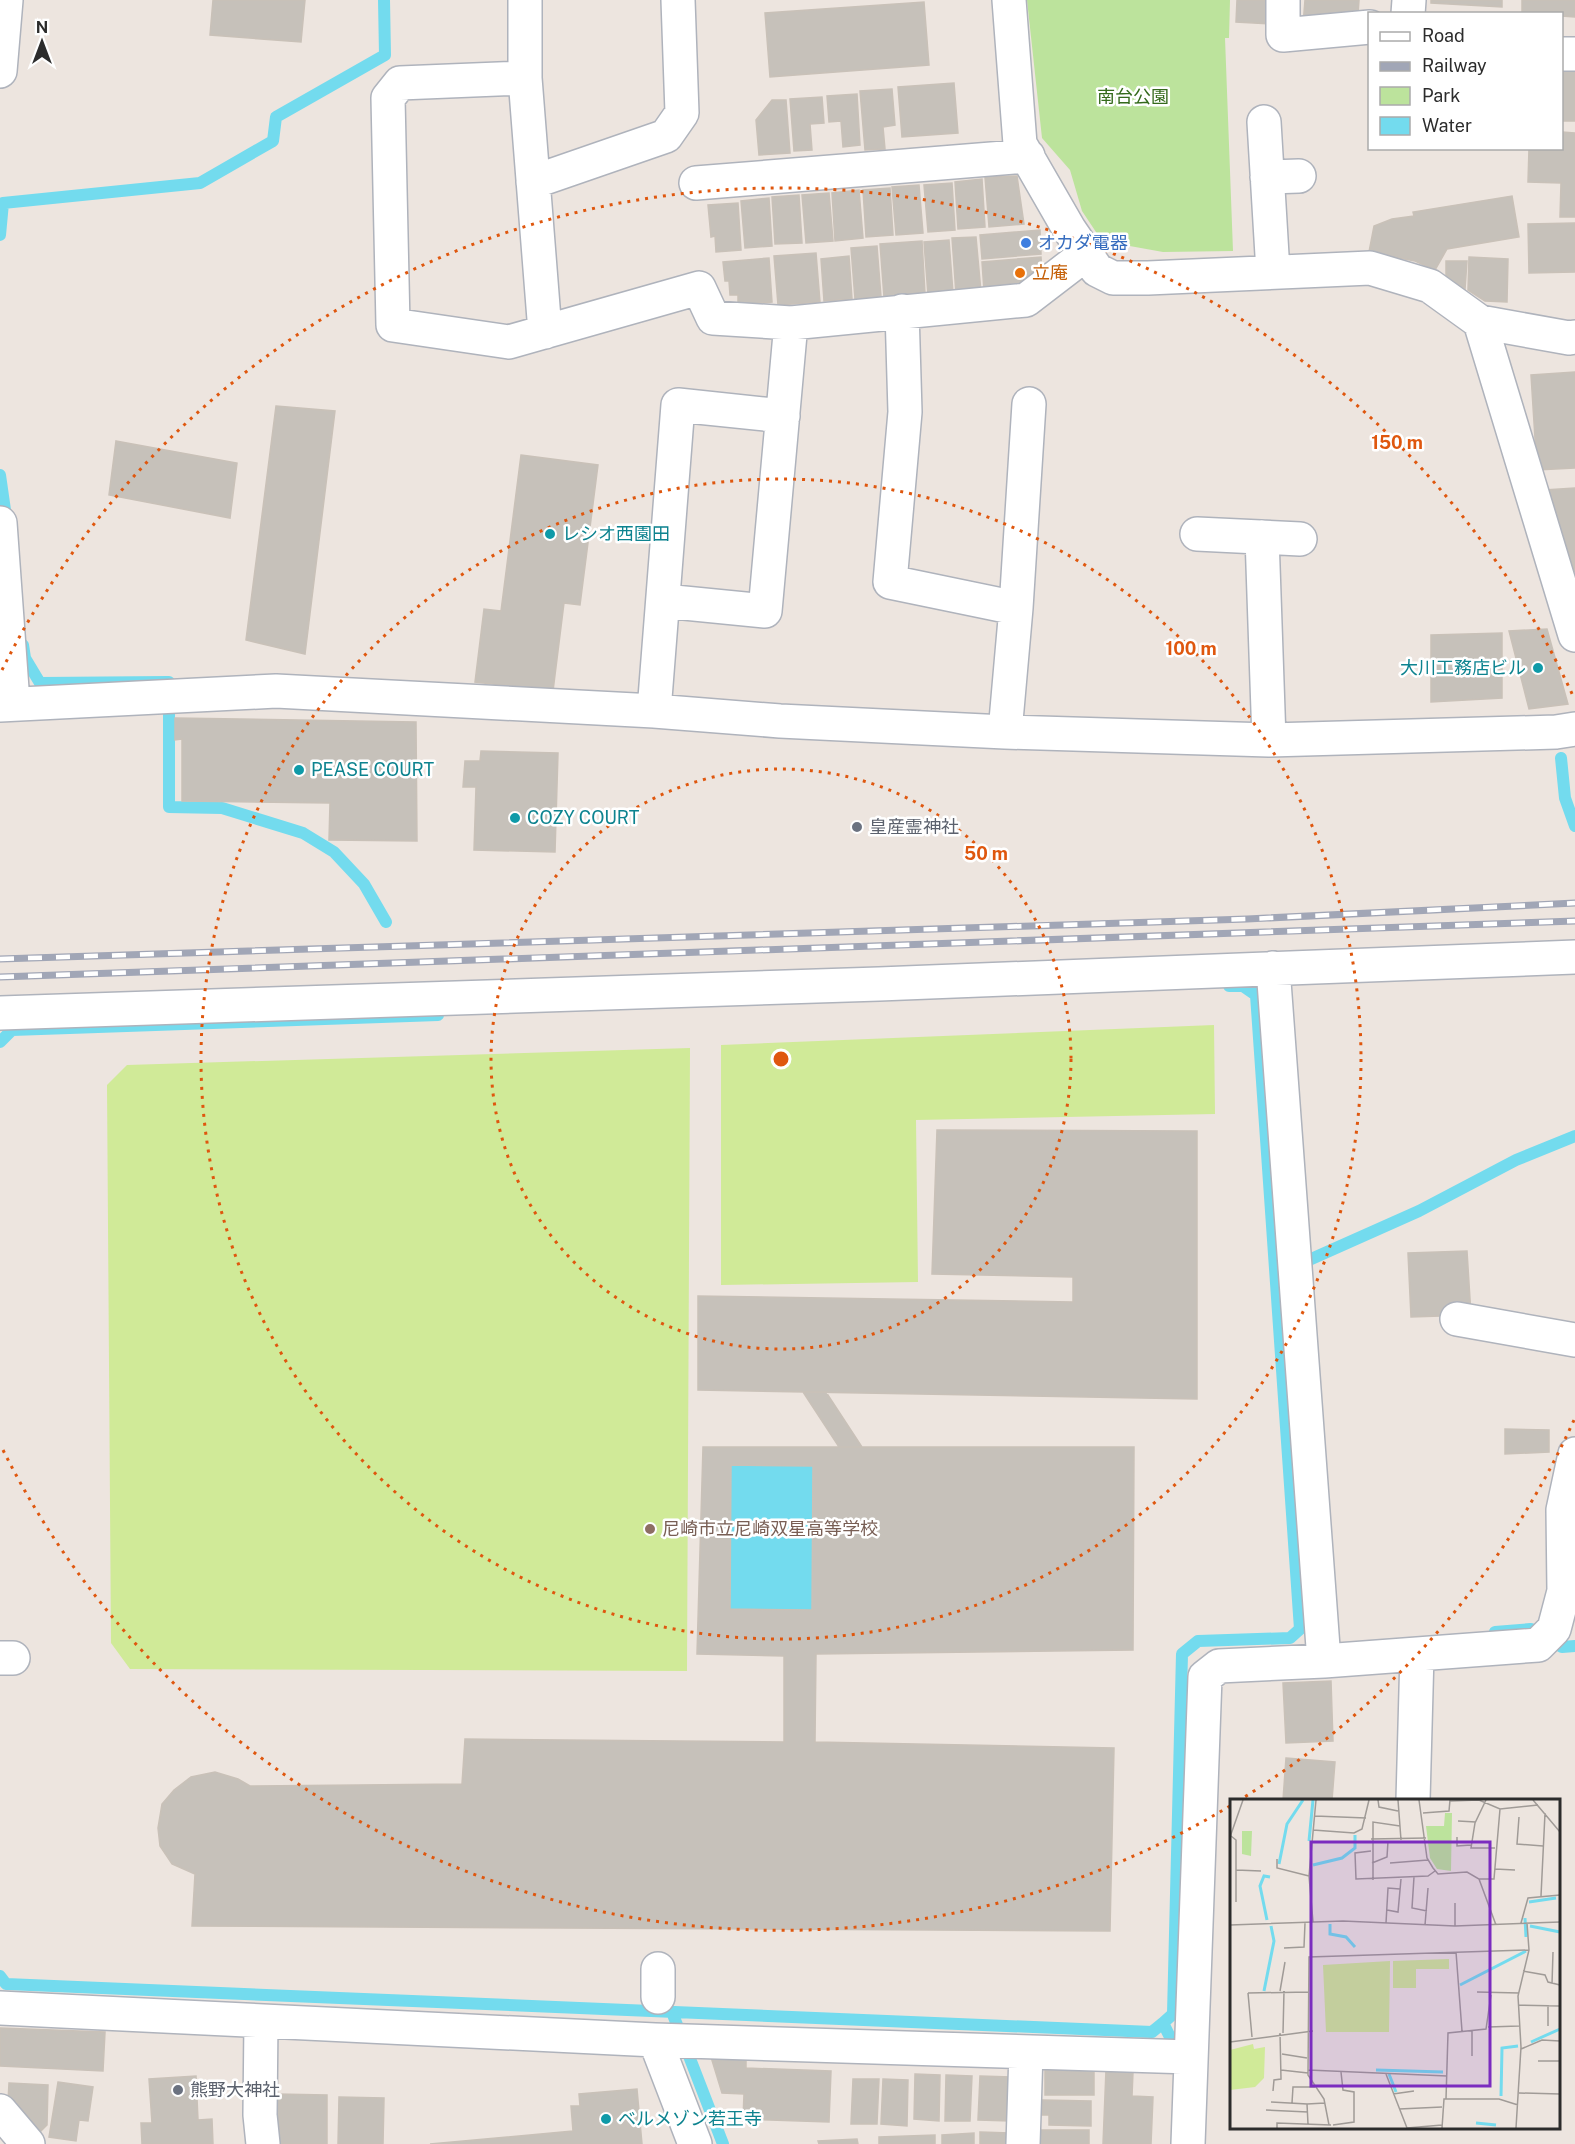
<svg xmlns="http://www.w3.org/2000/svg" width="1575" height="2144" font-family="'Public Sans','Noto Sans JP',sans-serif">
  <style>
    .green { fill: #bce39c }
    .pitch { fill: #d0ea98 }
    .water { fill: #73dbee }
    .lines { fill: none; stroke-linecap: round; stroke-linejoin: round }
    .stream { stroke: #73dbee; stroke-width: 12 }
    .building { fill: #c6c1ba; stroke: #c9c1b8; stroke-width: 1.5; fill-rule: evenodd }
    .minor-casing { stroke: #afb3bc; stroke-width: 36 }
    .minor { stroke: #fff; stroke-width: 33 }
    .rail-casing { stroke: #a1a6b6; stroke-width: 7 }
    .rail { stroke: #fff; stroke-width: 4.5; stroke-dasharray: 14; stroke-linecap: butt }
    .ring { fill: none; stroke: #df570e; stroke-width: 3; stroke-dasharray: 3 6 }
    .shop-dot { fill: #3f7fe0; stroke: #fff; stroke-width: 2 }
    .food-dot { fill: #e8710a; stroke: #fff; stroke-width: 2 }
    .culture-dot { fill: #0f9aa8; stroke: #fff; stroke-width: 2 }
    .worship-dot { fill: #6b7280; stroke: #fff; stroke-width: 2 }
    .education-dot { fill: #8d6e63; stroke: #fff; stroke-width: 2 }
    .labels { text-anchor: middle; stroke-width: 5; stroke-linejoin: round; paint-order: stroke }
    .park-label { font-size: 18px; fill: #346a1b; stroke: #fff }
    .shop-label { font-size: 18px; fill: #366cbe; stroke: #fff; text-anchor: start }
    .food-label { font-size: 18px; fill: #c56008; stroke: #fff; text-anchor: start }
    .culture-label { font-size: 18px; fill: #0d838f; stroke: #fff; text-anchor: start }
    .worship-label { font-size: 18px; fill: #5b616d; stroke: #fff; text-anchor: start }
    .education-label { font-size: 18px; fill: #785e54; stroke: #fff; text-anchor: start }
    .inset-river { fill: none; stroke: #73dbee; stroke-width: 3 }
    .inset-road { fill: none; stroke: #a09b97; stroke-width: 1.5 }
    .view { fill: #7b2cbf; fill-opacity: 0.15; stroke: #7b2cbf; stroke-width: 3 }
    .inset-edge { fill: none; stroke: #2c2c2c; stroke-width: 3 }
    .centre { fill: #df570e; stroke: #fff; stroke-width: 3 }
    .ring-label { font-size: 18px; text-anchor: middle; font-weight: bold; fill: #df570e; stroke: #fff; stroke-width: 5; stroke-linejoin: round; paint-order: stroke }
  </style>
  <rect width="100%" height="100%" fill="#ede5df"/>
  <path class="green" d="M1027 0H1230L1229 38H1225L1233 251 1163 252 1102 241 1082 211 1070 170 1042 138Z"/>
  <path class="pitch" d="M1214 1025 1215 1114 916 1120 918 1282 721 1285V1045Z
    M690 1048 687 1671 130 1669 111 1643 107 1085 127 1065Z"/>
  <path class="water" d="M731 1465 813 1466 812 1610 730 1609Z"/>
  <g class="lines">
    <path class="stream" d="M0 235 3 203 200 183 273 141 276 117 385 55 384 0
      M0 475 7 524
      M23 645 25 658 40 683 169 682
      M169 699V807L222 808 303 833 334 852 364 884 386 922
      M1561 758 1565 798 1575 826
      M0 1042 12 1030 438 1015
      M1295 1262 1309 1260 1419 1211 1516 1160 1575 1136
      M1495 1632 1531 1629 1562 1647 1575 1646
      M0 1976 6 1984 1152 2032 1163 2023
      M672 2012 723 2144
      M1178 2053 1163 2023 1173 2014 1182 1654 1198 1641 1290 1638 1300 1629 1256 995 1243 986H1229"/>
  </g>
  <path class="building" d="M213 0H305L301 42 210 35Z
    M1237 0H1273L1271 24 1236 22Z
    M1305 0H1359L1357 28 1303 25Z
    M1431 0H1502V7L1431 3Z
    M1522 0H1575V17L1562 16V14H1522Z
    M924 2 929 65 770 77 765 13Z
    M1562 64H1575V121H1562Z
    M954 83 958 133 902 137 898 87Z
    M892 89 895 125 883 127 885 149 865 150 860 91Z
    M857 94 860 145 843 147 841 121 829 122 827 96Z
    M822 97 824 123 810 124 812 150 794 151 790 99Z
    M772 100H786L790 153 759 155 756 120Z
    M1562 132 1575 133V217H1560L1561 183 1528 182 1529 148H1562Z
    M1017 176 1024 224 989 227 985 177Z
    M982 179 985 227 958 229 955 182Z
    M952 183 955 230 928 232 924 185Z
    M919 185 923 233 896 235 892 187Z
    M890 188 893 235 866 237 863 190Z
    M859 190 863 238 835 241 832 193Z
    M829 193 833 241 806 243 802 195Z
    M799 195 802 243 775 244 772 197Z
    M1512 196 1519 237 1447 249 1435 270 1415 261 1369 252 1374 226 1392 219 1414 216 1413 212Z
    M769 198 772 246 745 248 741 201Z
    M738 203 741 250 716 252 715 236 711 237 708 205Z
    M1575 223V272L1529 273 1528 224Z
    M1040 230 1041 254 982 259 980 235Z
    M976 237 981 292 956 294 952 238Z
    M949 240 953 293 928 295 924 242Z
    M922 241 925 294 884 297 880 244Z
    M877 246 881 297 855 299 851 248Z
    M816 253 820 302 778 305 774 256Z
    M849 256 852 299 824 301 821 259Z
    M1041 257 1042 271 1021 288 984 291 982 262Z
    M1469 257 1508 259 1507 302 1485 301 1468 290Z
    M769 258 772 302 738 305V295H730L729 281H725L723 262Z
    M1446 261H1467L1465 289 1446 279Z
    M1575 372V468L1537 470 1531 375Z
    M276 406 335 411 305 654 246 640Z
    M116 441 237 463 230 518 109 495Z
    M521 455 598 465 580 605 564 603 553 691 475 682 484 609 501 611Z
    M1575 488V572L1545 490Z
    M1547 629 1568 704 1529 709 1509 631Z
    M1502 633V698L1431 702V635Z
    M175 718 416 722 417 841 329 840 330 803 182 801V739L175 740Z
    M481 751 558 753 555 852 474 850 476 787H463L465 761H480Z
    M937 1130 1197 1131V1399L698 1390V1296L1073 1302V1277L932 1274Z
    M1467 1251 1471 1315 1411 1317 1408 1253Z
    M803 1392H826L862 1447H839Z
    M1505 1429 1549 1430V1452L1505 1454Z
    M703 1447H1134L1133 1650 816 1654 815 1742 1114 1748 1110 1931 192 1926 195 1874 172 1864 160 1846 158 1828 162 1804 174 1790 191 1777 215 1772 238 1779 250 1786 462 1784 465 1739 784 1742V1656L697 1654ZM731 1465 813 1466 812 1610 730 1609Z
    M1331 1681 1333 1741 1286 1743 1283 1683Z
    M1286 1758 1335 1762 1332 1800H1283Z
    M0 2028 105 2032 103 2071 0 2066Z
    M711 2057 746 2058V2068L831 2071 829 2122 743 2119 744 2094 722 2093Z
    M1045 2068 1094 2069V2095H1045Z
    M1106 2070 1133 2072 1132 2096 1153 2097 1151 2144H1103Z
    M915 2074 940 2075 939 2121 914 2119Z
    M946 2075 972 2076 970 2121H945Z
    M196 2076 198 2120 212 2119 213 2144H142L141 2123H152L149 2079Z
    M980 2076 1011 2077 1010 2121 978 2120Z
    M853 2079H879L877 2124H851Z
    M883 2079 908 2080 907 2126 881 2124Z
    M58 2082 93 2087 88 2121 79 2120 76 2141 49 2137Z
    M9 2083 48 2085 47 2125 39 2133 17 2111V2102H8Z
    M637 2089 642 2144H430L573 2131 571 2106H580L579 2094Z
    M276 2094 327 2095V2144H277Z
    M339 2097 384 2098 383 2144H338Z
    M1042 2100 1091 2101V2126L1049 2125V2115H1042Z
    M1040 2130H1089V2144H1040Z
    M980 2132 1010 2133V2144H980Z
    M974 2133V2144H942V2135Z
    M935 2135V2144H879V2137Z
    M857 2139 858 2144H819L818 2141Z"/>
  <g class="lines">
    <g class="minor-casing">
      <path id="minor" d="M525 0V78L545 332
        M1009 0 1020 144 1069 229 1097 270 1113 278H1148L1370 268 1430 286 1480 322 1575 635
        M1283 0V35L1370 27
        M1408 14 1409 0
        M1562 54H1575
        M0 71 6 0
        M525 78 400 83 388 98 393 325 509 342 699 288 713 318 791 323 1026 300 1086 254
        M1264 122 1273 272
        M1267 177 1299 176
        M533 182 666 136 682 113 678 0
        M696 183 1028 156
        M902 311 905 412 890 582 1016 608
        M1480 322 1569 338 1575 337
        M0 523 13 703
        M1197 534 1300 539
        M1262 537 1269 740
        M664 601 765 611 791 323
        M0 705 276 691 654 711 780 721 1005 732 1269 740 1556 732 1575 729
        M654 711 678 405 783 416
        M1005 732 1016 608 1029 404
        M1273 968 1324 1661
        M0 1013 879 984 1575 957
        M1457 1319 1575 1340
        M0 1658H13
        M1413 1800 1417 1654
        M658 1969V1997
        M0 2008 655 2040 1190 2057
        M261 2021 260 2115 263 2144
        M655 2040 695 2144
        M0 2111 28 2144
        M1023 2144 1026 2052
        M1188 2144 1205 1677 1219 1666 1324 1661 1538 1645 1554 1629 1564 1591 1563 1510 1575 1454"/>
    </g>
    <use href="#minor" class="minor"/>
    <g class="rail-casing">
      <path id="rail" d="M0 959 1247 919 1575 903
        M0 977 1575 921"/>
    </g>
    <use href="#rail" class="rail"/>
  </g>
  <g class="ring">
    <circle cx="781" cy="1059" r="290"/>
    <circle cx="781" cy="1059" r="580"/>
    <path d="M1574 1420A871 871 0 0 1 1243 1798M1230 1806A871 871 0 0 1 2 1448M2 670A871 871 0 0 1 1574 698"/>
  </g>
  <circle class="shop-dot" cx="1026" cy="243" r="6"/>
  <circle class="food-dot" cx="1020" cy="273" r="6"/>
  <g class="culture-dot">
    <circle cx="550" cy="534" r="6"/>
    <circle cx="1538" cy="668" r="6"/>
    <circle cx="299" cy="770" r="6"/>
    <circle cx="515" cy="818" r="6"/>
    <circle cx="606" cy="2119" r="6"/>
  </g>
  <g class="worship-dot">
    <circle cx="857" cy="827" r="6"/>
    <circle cx="178" cy="2090" r="6"/>
  </g>
  <circle class="education-dot" cx="650" cy="1529" r="6"/>
  <g class="labels">
    <g class="park-label">
      <text x="1133" y="103">南台公園</text>
    </g>
    <g class="shop-label">
      <text x="1038" y="249">オカダ電器</text>
    </g>
    <g class="food-label">
      <text x="1032" y="279">立庵</text>
    </g>
    <g class="culture-label">
      <text x="562" y="540">レシオ西園田</text>
      <text x="1526" y="674" text-anchor="end">大川工務店ビル</text>
      <text x="311" y="776">PEASE COURT</text>
      <text x="527" y="824">COZY COURT</text>
      <text x="618" y="2125">ベルメゾン若王寺</text>
    </g>
    <g class="worship-label">
      <text x="869" y="833">皇産霊神社</text>
      <text x="190" y="2096">熊野大神社</text>
    </g>
    <g class="education-label">
      <text x="662" y="1535">尼崎市立尼崎双星高等学校</text>
    </g>
  </g>
  <g transform="translate(1230 1799)">
    <rect width="330" height="330" fill="#ede5df"/>
    <path d="M215 14H222L221 72 207 70 200 59 196 27H214ZM12 32H22L21 57 12 55Z" fill="#bce39c"/>
    <path d="M219 160V170H186V189H163V162ZM160 162 159 233H96L93 166ZM23 245 24 250 35 248 34 279 25 288 0 291V251Z" fill="#d0ea98"/>
    <path class="inset-river" d="M79 42 83 1M49 65 57 25 73 1M83 66 112 59 125 49V36M299 103 326 99M295 119 296 138M37 121 30 87 34 77 40 78M100 125V135L116 138 125 148M300 127 330 133M230 186 296 152M34 192 44 142 41 127M301 243 330 230M146 271 213 273M159 275 166 293M271 297 272 249 288 247M246 324 266 326"/>
    <path class="inset-road" d="M148 1 149 8 168 12M168 1 171 41M189 1 197 59 203 69 208 75 237 73 249 80 266 126M256 1 245 24 241 49H265M303 1 330 33M220 2 249 1 270 10 308 6M193 14 219 12 220 1M85 17 136 19M289 18 287 45 313 47M228 22 246 23M83 31 124 34 132 30 139 1M1 37 6 41V103M0 38 13 1M227 38V47L241 46M141 40 196 39M141 52 125 54 126 80 198 77 205 72M47 60V69L79 77M142 64 157 58 158 42M160 64 198 61M265 70 285 71M6 71 31 72M184 78 182 109 197 112M249 80H264L270 10M143 81V23L170 27M311 97 315 14M225 104V127M157 111 168 113 171 80M83 123 79 77 86 1M156 124 158 89 170 90M291 124 298 99 330 96M0 126 113 122 225 127 330 123M195 126 198 89M54 149 74 148 75 124M226 153 232 232M293 172 315 176 318 183 330 186M322 185 323 153M50 192 55 163M247 193 289 194M18 194 79 193M18 194 22 238M288 206 330 207M318 206V227M258 228 289 227M53 234 54 192M0 243 83 232M291 250 312 241 330 242M52 255 77 259M242 257V231M308 262H330M51 271 78 274M78 271 217 277M156 275 177 329M43 292 44 281 51 280 50 234M289 294 330 295M163 295 184 292M216 300 218 234 256 230 261 196M41 303 77 305 78 325M62 304 63 288H85M77 305 95 304M169 310 212 308M36 311 78 313M99 326 94 300 78 276 79 158 299 151M103 326 124 323V293L113 291 111 273M47 329V324L101 326M177 329 212 326M212 329 214 300H269L288 306M286 329 291 248 288 197 299 151 297 124"/>
    <path class="view" d="M81 43H260V287H81Z"/>
    <rect width="330" height="330" class="inset-edge"/>
  </g>
  <circle cx="781" cy="1059" r="9" class="centre"/>
  <g class="ring-label">
    <text x="1397" y="449">150 m</text>
    <text x="1191" y="655">100 m</text>
    <text x="986" y="860">50 m</text>
  </g>
  <rect x="1368" y="12" width="195" height="138" fill="#ffffff" stroke="#ababab" stroke-width="1.5"/>
  <rect x="1380" y="32" width="30" height="9" fill="#ffffff" stroke="#ababab" stroke-width="1.5"/>
  <text x="1422" y="42" font-size="18" fill="#2c2c2c">Road</text>
  <rect x="1380" y="62" width="30" height="9" fill="#a1a6b6" stroke="#ababab" stroke-width="1.5"/>
  <text x="1422" y="72" font-size="18" fill="#2c2c2c">Railway</text>
  <rect x="1380" y="87" width="30" height="18" fill="#bce39c" stroke="#ababab" stroke-width="1.5"/>
  <text x="1422" y="102" font-size="18" fill="#2c2c2c">Park</text>
  <rect x="1380" y="117" width="30" height="18" fill="#73dbee" stroke="#ababab" stroke-width="1.5"/>
  <text x="1422" y="132" font-size="18" fill="#2c2c2c">Water</text>
  <g transform="translate(42 42)" stroke="#ffffff" stroke-width="4.5" paint-order="stroke">
  <path d="M0-4.5L10 22L0 15L-10 22Z" fill="#2c2c2c"/>
  <text y="-9" font-size="16" font-weight="bold" text-anchor="middle" fill="#2c2c2c">N</text>
  </g>
</svg>
